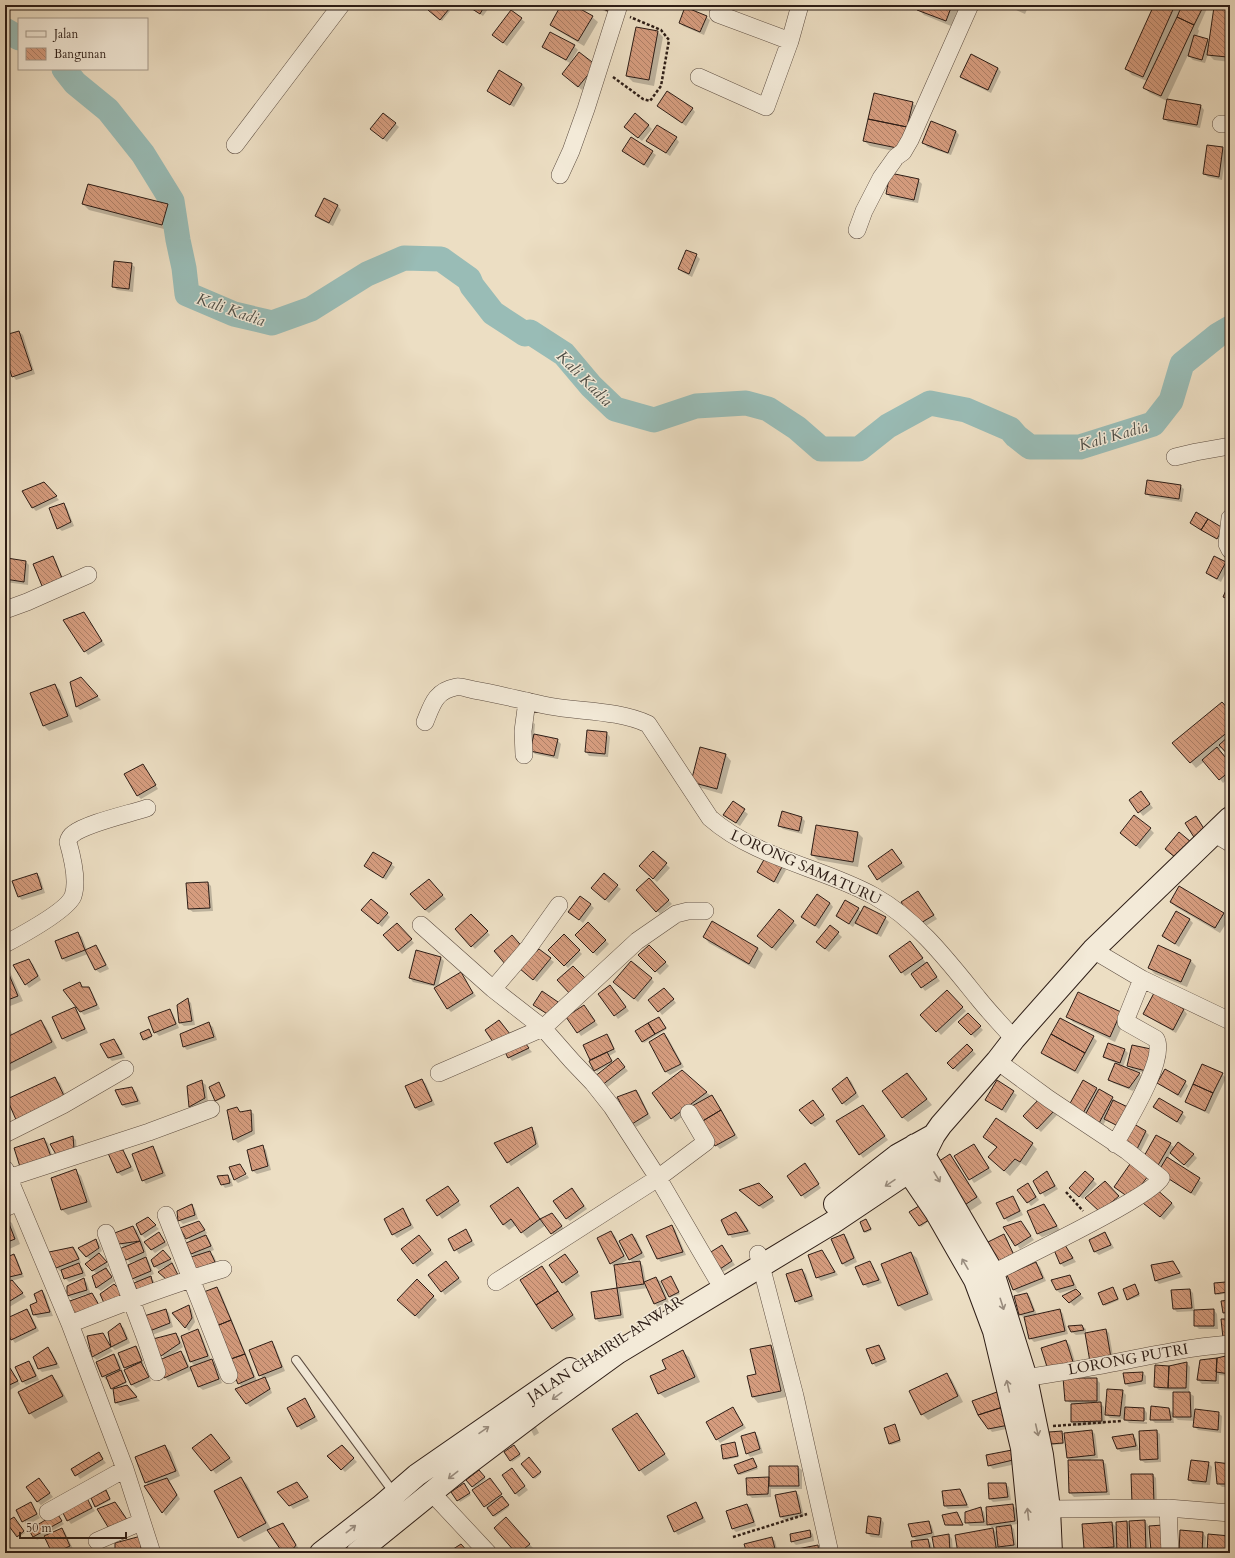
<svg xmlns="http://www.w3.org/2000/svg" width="1235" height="1558" font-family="Cardo,serif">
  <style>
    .shadow { fill: #0003 }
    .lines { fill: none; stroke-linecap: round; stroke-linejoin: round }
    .river { stroke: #99bcb6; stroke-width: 25 }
    .building { fill: url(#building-back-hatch); stroke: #2d1d16 }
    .service-casing { stroke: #5d4d41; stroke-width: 10 }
    .minor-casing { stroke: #5d4d41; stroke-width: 18 }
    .secondary-casing { stroke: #2d1d16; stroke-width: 24 }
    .path { stroke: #2d1d16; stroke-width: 2.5; stroke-dasharray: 3 2; stroke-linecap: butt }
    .service { stroke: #f3ead8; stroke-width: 8 }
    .minor { stroke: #f3ead8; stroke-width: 17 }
    .secondary { stroke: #f3ead8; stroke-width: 22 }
    .oneway { stroke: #9a8e81 }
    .labels { text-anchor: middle; stroke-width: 3; stroke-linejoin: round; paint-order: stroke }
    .street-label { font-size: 15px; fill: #2d1d16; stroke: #f3ead8 }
    .water-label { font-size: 16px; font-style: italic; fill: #4d4d46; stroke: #f3ead8 }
  </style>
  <defs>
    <pattern id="building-back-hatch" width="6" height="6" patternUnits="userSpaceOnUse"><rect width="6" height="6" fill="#d59c7e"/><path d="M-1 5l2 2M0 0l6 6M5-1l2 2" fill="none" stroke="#ad7f66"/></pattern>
  </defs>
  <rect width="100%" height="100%" fill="#ecdec3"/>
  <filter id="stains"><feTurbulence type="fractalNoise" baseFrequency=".005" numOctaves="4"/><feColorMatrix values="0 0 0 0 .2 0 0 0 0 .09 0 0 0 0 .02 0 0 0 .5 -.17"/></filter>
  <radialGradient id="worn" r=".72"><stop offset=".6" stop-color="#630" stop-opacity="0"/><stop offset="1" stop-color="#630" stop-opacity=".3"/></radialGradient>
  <path class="shadow" d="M434 5H443L450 11 442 21 430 10Z
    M467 5H491L483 16Z
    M562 5H571L592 17 598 22 584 46 557 30 551 25Z
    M592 5H618L613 15Z
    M920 5H960L951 26 924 15 918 9Z
    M1005 5H1029L1025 14Z
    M1155 5H1207L1208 6 1198 29 1199 31 1197 36 1207 40 1210 42 1230 10V62L1214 60 1208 54 1205 63 1193 60 1188 55 1167 100 1201 106 1204 110 1200 128 1168 122 1164 119 1167 101 1150 93 1144 88 1147 81 1132 75 1126 69Z
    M511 11 525 22 507 46 497 38Z
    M706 17 710 20 704 35 683 26 680 23Z
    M658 32 663 37 654 86 633 82 627 76Z
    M543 46H574L578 50 570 63 547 50Z
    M971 56 998 68 1001 72 991 93 964 80 961 77Z
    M598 69 582 90 567 78Z
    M522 84 525 88 514 107 492 95 488 91Z
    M912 103 918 108 908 154 870 146 864 141Z
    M658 106 692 108 695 112 686 126Z
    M384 114 399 127 387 142 375 132Z
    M648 125 652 129 642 141 629 130Z
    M956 131 959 135 951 155 927 147 924 143Z
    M676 138 679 142 670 156 651 144Z
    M1223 148 1226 152 1222 180 1208 177 1204 174Z
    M623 151 652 152 656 155 648 168Z
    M918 180 922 184 918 203 891 198 887 194Z
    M324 199 338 206 341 210 333 226 319 219 316 215Z
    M83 204 167 205 173 210 168 230 89 210Z
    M696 255 700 259 692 277 682 272 679 269Z
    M131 264 135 267 133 292 117 290 113 286Z
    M19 332 23 335 35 374 16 380 13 376 5 353V336Z
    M44 483 59 500 36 511 32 507Z
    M1180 486 1184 489 1182 502 1150 497 1146 493Z
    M64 504 67 508 74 526 62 531 58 528Z
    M53 557 56 561 64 582 46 589 43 585Z
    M26 562 29 565 28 585 5 582V564Z
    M1225 563 1229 566 1221 582 1210 576 1207 573Z
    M87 617 105 645 88 655 85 651Z
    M85 682 101 700 80 710 77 707 71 683Z
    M55 685 60 690 73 722 49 731 44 726Z
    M1230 712V755L1222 747 1218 750 1230 764V777L1223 783 1205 761 1196 768 1174 743Z
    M531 721 535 724 534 735 557 740 561 744 558 759 535 754 531 750Z
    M607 733 610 737 608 757 589 756 586 752Z
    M726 755 731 761 722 794 698 787 692 782Z
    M143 765 158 789 141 799 138 796Z
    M1144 796 1153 808 1143 816 1130 800Z
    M733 802 748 814 740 826 728 818Z
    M782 813 802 818 805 821 802 834 783 829 779 826Z
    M1150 829 1154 833 1140 849 1125 836Z
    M858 833 863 838 858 867 818 860 812 855Z
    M653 852 670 868 657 882 640 866Z
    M895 854 905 867 882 883 869 866Z
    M391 864 395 867 386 880 365 866Z
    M783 866 786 870 778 884 762 875 758 872Z
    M37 874 40 877 45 893 22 900 19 897Z
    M649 880 672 904 660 914 637 890Z
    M208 883 211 886 213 911 193 912 189 909Z
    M432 883 446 899 429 913 425 910Z
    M617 886 621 889 609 903 596 892Z
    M918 892 937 919 921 929Z
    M1171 902 1223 913 1229 919 1220 933 1176 907Z
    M830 903 833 907 819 929 803 917Z
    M591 905 594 908 583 923 573 915Z
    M858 909 862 913 885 918 889 922 881 937 860 926 856 922 853 927 837 916Z
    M779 910 797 925 776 951 762 939Z
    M366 914H387L390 917 382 927Z
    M471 915 490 935 475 949 456 929Z
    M1189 919 1193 923 1179 947 1163 936Z
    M588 923 609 944 597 956 576 935Z
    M712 923 758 949 763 954 755 969 709 943 704 937Z
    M831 927 842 937 829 952 821 946Z
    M401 928 414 943 402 954 385 935Z
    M78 933 82 937 87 950 95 946 99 950 109 969 100 973 96 970 88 954 66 962 62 958Z
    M564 936 582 954 568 968 549 950Z
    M910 942 940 981 925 991 911 972 905 976 890 956Z
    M649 946 669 966 660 975 640 955Z
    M441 958 444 961 438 987 460 973 476 996 451 1012 447 1008 437 987 413 982 410 978Z
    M550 959 554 962 537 982 524 972Z
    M1190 960 1196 966 1187 987 1155 974 1149 968Z
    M29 961 33 964 41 980 29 988 26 984Z
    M5 966 10 972 23 1001 5 1008Z
    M651 978 654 982 638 1002 618 985Z
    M80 983 84 988H88L92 992 100 1009 84 1015 81 1012Z
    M614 990 629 1011 618 1019 599 995Z
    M1230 991V1002L1226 999Z
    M668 992 676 1003 662 1015 659 1011Z
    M947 992 966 1011 941 1035 922 1015Z
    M1155 994 1184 1010 1187 1014 1176 1033 1148 1017 1144 1014Z
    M188 1000 191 1003 195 1025 184 1026 180 1023 178 1006Z
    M584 1007 598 1025 581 1036 568 1017Z
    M75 1008 78 1012 88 1033 67 1042 63 1039 53 1018Z
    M170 1010 173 1014 179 1028 159 1036 155 1032Z
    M968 1014 983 1030 975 1038 960 1022Z
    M1068 1017 1126 1018 1115 1042 1073 1022Z
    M5 1019 13 1036 41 1021 46 1027 57 1048 5 1074Z
    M660 1019 667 1029 644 1043 637 1032Z
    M209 1024 213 1027 217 1040 187 1050 184 1047Z
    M150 1032 152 1037 146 1041 144 1039Z
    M664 1034 668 1038 684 1067 670 1075 666 1072 650 1042Z
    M606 1035 610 1038 616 1052 609 1056 613 1064 621 1063 628 1071 605 1089 602 1085 608 1067 607 1066 597 1072 590 1062 592 1061 591 1059Z
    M1093 1037 1097 1041 1078 1074 1045 1056 1042 1052Z
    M114 1041 118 1044 125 1058 112 1061 109 1058Z
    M525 1044 532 1052 512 1061 509 1057Z
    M967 1045 976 1054 958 1072 948 1063Z
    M1133 1046 1149 1074 1133 1070 1129 1066Z
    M1124 1049 1128 1053 1123 1067 1139 1074 1143 1077 1133 1091 1113 1083 1109 1079 1116 1063 1108 1060 1104 1057Z
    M1230 1069V1077L1227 1074Z
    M907 1074 932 1105 908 1122 902 1117Z
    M1222 1074 1226 1078 1209 1114 1190 1105 1186 1102Z
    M54 1078 60 1083 70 1105 24 1127Z
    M847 1078 851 1081 859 1097 846 1106 843 1103Z
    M422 1080 426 1084 435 1105 419 1111 415 1108Z
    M1083 1081 1112 1098 1116 1101 1126 1131 1106 1120 1102 1127 1072 1110Z
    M202 1082 206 1085 208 1102 193 1110 190 1107 188 1087Z
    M998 1082 1017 1095 1006 1113 986 1100Z
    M1185 1082 1188 1086 1181 1098 1158 1083Z
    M220 1085 225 1098 217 1101 215 1100Z
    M132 1088 136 1092 141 1104 126 1108 122 1105Z
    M636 1091 639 1094 651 1118 636 1127 633 1124 619 1098Z
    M706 1092 715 1099 738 1138 720 1149 716 1145 694 1108 675 1122 672 1118Z
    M1040 1099 1057 1115 1041 1132 1028 1120Z
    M816 1105 826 1119 815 1127 811 1124Z
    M863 1106 888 1140 863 1158 860 1154Z
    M1155 1107 1182 1113 1186 1117 1181 1125Z
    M237 1108 241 1112 250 1111 254 1114 255 1134 238 1143 234 1139Z
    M531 1128 535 1132 539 1147 511 1166 508 1162Z
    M1146 1132 1149 1135 1139 1155 1127 1150Z
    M1157 1136 1170 1144 1175 1148 1193 1154 1197 1158 1188 1168 1171 1152 1168 1158 1203 1183 1195 1196 1163 1175 1147 1161Z
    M73 1137 76 1140 77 1152 58 1156Z
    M984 1137 1032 1144 1037 1149 1026 1166 1021 1163 1010 1176 995 1163 998 1148Z
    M44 1139 48 1143 56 1166 27 1176Z
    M974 1145 992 1172 974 1183 956 1157Z
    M262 1146 266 1150 271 1170 257 1174 253 1171 248 1151Z
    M153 1148 156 1151 166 1176 146 1184 143 1180Z
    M123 1151 126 1155 134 1171 122 1176 118 1173 108 1152Z
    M950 1155 955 1161 982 1203 967 1213Z
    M807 1167 821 1188 805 1199 802 1195Z
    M76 1171 81 1176 92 1207 68 1215 62 1210Z
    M1085 1172 1097 1184 1083 1199 1074 1192Z
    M1047 1173 1058 1189 1045 1197 1034 1181Z
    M247 1175 249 1178 238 1183 235 1180Z
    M228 1176 231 1179 233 1186 225 1188 222 1184Z
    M759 1184 775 1201 763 1209 744 1194Z
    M1028 1184 1039 1200 1031 1206 1028 1202Z
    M518 1189 523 1194 541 1220 555 1218 565 1230 555 1237 546 1225 527 1238 516 1225 509 1230 503 1224Z
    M451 1190 461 1205 442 1219 428 1200Z
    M575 1193 587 1209 570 1221 566 1218Z
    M1013 1197 1016 1201 1023 1215 1008 1222 1005 1218Z
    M1172 1203 1175 1207 1164 1220 1148 1207Z
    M192 1205 195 1209 198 1219 183 1224 179 1220Z
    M1043 1205 1060 1230 1042 1237 1038 1234 1029 1212Z
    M919 1207 929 1221 921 1227 911 1212Z
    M402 1210 406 1213 414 1228 397 1238 393 1234Z
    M736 1213 740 1216 751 1234 732 1238 729 1234Z
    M5 1218 12 1223 20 1244 5 1251Z
    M148 1219 159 1229 145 1238 142 1235 137 1225Z
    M866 1220 872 1230 866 1233 865 1232Z
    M199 1222 207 1233 205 1235 209 1239 214 1250 209 1252 214 1256 218 1266 197 1274 195 1257 191 1254V1242L181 1228Z
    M1021 1222 1034 1240 1020 1249 1004 1228Z
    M672 1226 675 1229 686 1255 661 1262 658 1259Z
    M133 1227 137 1230 144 1245 147 1256 145 1257 149 1262 154 1274 149 1276 154 1281 157 1292 137 1282 133 1279 136 1263 135 1261 130 1263 121 1249 124 1248 120 1243Z
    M466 1231 475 1245 459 1254 449 1240Z
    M611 1232 615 1236 627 1260 618 1265 640 1262 643 1266 646 1282 656 1278 660 1281 669 1302 658 1307 655 1304 648 1288 620 1292 624 1318 599 1322 596 1319 592 1293 618 1289 615 1268 611 1263Z
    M1105 1233 1108 1237 1114 1248 1099 1255 1095 1252 1090 1240Z
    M159 1234 168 1245 155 1253 152 1250Z
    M632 1235 636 1238 645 1257 633 1263 630 1259Z
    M844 1235 847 1238 857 1262 846 1267 842 1263Z
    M1004 1235 1007 1239 1016 1259 1000 1267Z
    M96 1240 99 1243 102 1251 98 1254 109 1266 105 1269 115 1281 101 1291 97 1288 93 1276 97 1274 86 1264 91 1261 86 1256Z
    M422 1240 434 1254 417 1267 414 1263Z
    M722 1246 735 1265 721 1273 717 1270Z
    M73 1248 77 1252 81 1263 78 1264 83 1268 86 1276 69 1282 65 1278 62 1271H60L57 1268Z
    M1068 1250 1076 1262 1064 1267 1060 1263Z
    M821 1251 838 1275 821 1281 817 1277Z
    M911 1253 917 1258 933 1300 905 1311 899 1306 882 1264Z
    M14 1255 17 1259 24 1277 12 1281 26 1297 6 1309 5 1307V1285L12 1281 5 1282V1259Z
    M166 1255 173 1263 171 1264 181 1279 164 1267 159 1270 155 1267 152 1260Z
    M568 1259 580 1276 566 1286 563 1282Z
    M870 1262 873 1266 882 1283 868 1288 864 1284Z
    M1036 1264 1040 1267 1046 1281 1018 1293 1014 1290 1008 1276Z
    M450 1266 462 1282 445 1295 442 1291Z
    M1176 1266 1183 1277 1159 1284 1156 1281Z
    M802 1270 806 1274 814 1300 799 1305 796 1301Z
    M545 1271 576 1319 556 1332 552 1328Z
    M1070 1276 1073 1280 1077 1288 1060 1293 1056 1290Z
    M671 1277 680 1294 671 1298 670 1297Z
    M83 1279 87 1283 91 1295 92 1294 95 1298 101 1308 86 1294 72 1299 68 1296V1287Z
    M417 1281 437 1300 419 1319 399 1300Z
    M1225 1283 1227 1285 1228 1293 1218 1295 1216 1293Z
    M1135 1285 1140 1296 1129 1300 1128 1299Z
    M217 1288 220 1291 257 1381 264 1379 260 1375 271 1342 275 1346 285 1371 265 1379 268 1382 272 1393 250 1407 247 1404 242 1387 239 1383Z
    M1113 1288 1119 1300 1105 1306 1099 1294Z
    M1075 1290 1084 1298 1074 1306 1064 1296Z
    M1190 1290 1193 1293 1195 1311 1214 1310 1217 1314 1218 1329H1199L1195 1325V1311L1177 1312 1174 1309Z
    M42 1291 45 1294 53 1316 38 1318 34 1315 31 1306 38 1303Z
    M1027 1294 1030 1297 1037 1315 1060 1310 1063 1314 1068 1334 1034 1342 1030 1338 1025 1318 1020 1315 1015 1296Z
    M1230 1301V1316H1227L1224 1313Z
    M189 1306 192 1310 195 1322 189 1331 173 1313Z
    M27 1310 30 1313 39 1331 15 1343 12 1339 5 1325V1320Z
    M166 1310 169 1313 173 1327 152 1335 148 1332Z
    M120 1325 124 1328 130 1343 115 1350 112 1347 109 1332Z
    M1082 1326 1086 1329V1333L1106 1330 1109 1333 1114 1362 1086 1334 1076 1335 1072 1332Z
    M198 1331 201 1334 211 1360 215 1363 222 1383 203 1390 199 1387 193 1370 168 1381 165 1377V1359L151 1341 175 1334 179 1337 183 1347 171 1355 181 1352 185 1356 190 1368 195 1366 191 1362 182 1336Z
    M102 1334 111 1346H108L113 1351 97 1360 93 1357 88 1337Z
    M1066 1341 1070 1345 1077 1368 1042 1348Z
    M770 1346 776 1351 786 1397 758 1403 753 1397 748 1377 757 1375Z
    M879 1346 882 1349 887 1362 876 1367 873 1363Z
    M135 1347 139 1351 144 1364 143 1365 151 1381 136 1388 132 1385 125 1371 127 1370 125 1367Z
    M48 1349 52 1352 60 1368 42 1372 39 1369Z
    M683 1352 689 1357 700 1382 665 1398 659 1393 668 1369Z
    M114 1355 118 1359 127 1383 118 1387 119 1388 130 1390 140 1401 120 1406 116 1403 114 1389 111 1388 107 1379 106 1380 103 1376Z
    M1230 1356V1376L1219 1375V1384H1202L1198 1380 1201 1360Z
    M29 1362 33 1366 39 1380 26 1385 23 1382 17 1368Z
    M1187 1363 1190 1367 1189 1393 1194 1396V1414L1218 1413 1222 1416 1221 1433 1198 1430 1194 1426 1195 1421 1178 1420 1173 1416 1174 1423H1155L1151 1419 1169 1409 1174 1414 1188 1393V1391L1159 1390 1155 1387 1169 1367Z
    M10 1369 20 1384 5 1393V1372Z
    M1143 1373 1146 1376V1384L1129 1387 1126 1384Z
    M947 1374 952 1380 963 1402 928 1420 922 1414Z
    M52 1376 57 1381 68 1402 35 1419 30 1413Z
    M1096 1379 1100 1383V1403L1104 1407 1105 1424 1076 1426 1072 1422V1404L1066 1400Z
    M1122 1391 1126 1395 1125 1408 1144 1409 1147 1413V1420L1127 1419V1421L1147 1422V1424L1129 1423 1125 1419 1110 1418 1106 1414Z
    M305 1400 308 1403 318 1421 301 1430 298 1426Z
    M733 1408 746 1428 720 1443 717 1439Z
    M637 1414 642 1420 669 1460 645 1476 640 1470 613 1430Z
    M979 1415 1011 1428 992 1432Z
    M535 1425 539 1433 534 1436 529 1426Z
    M895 1425 901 1442 891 1445 890 1444Z
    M1092 1431 1095 1434 1098 1458 1091 1459V1461H1102L1106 1464 1110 1495 1074 1497 1070 1493 1072 1461 1068 1458 1065 1434Z
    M1156 1431 1160 1434 1161 1462 1145 1463 1141 1460Z
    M1061 1432 1063 1433 1064 1444 1053 1445 1051 1444Z
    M755 1433 758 1437 763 1453 750 1457 747 1453Z
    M1133 1435 1136 1439 1139 1450 1121 1452 1118 1449Z
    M214 1439 233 1462 216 1474 194 1448Z
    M735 1444 739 1457 726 1460 724 1458Z
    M165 1446 171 1452 180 1476 169 1481 180 1499 166 1516 145 1487 149 1486 146 1482Z
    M342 1446 357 1462 345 1472 328 1456Z
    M515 1448 521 1456 512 1462 511 1460Z
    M1012 1451 1016 1464 993 1469 989 1465Z
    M99 1454 106 1463 80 1479 73 1470Z
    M529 1459 541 1474 535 1479 522 1464Z
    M753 1459 758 1469 740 1475 738 1474Z
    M1208 1463 1212 1467 1210 1485 1193 1484 1189 1480Z
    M1230 1465V1487H1222L1218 1483Z
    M798 1467 802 1470V1489H771V1497L752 1498 748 1494 747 1479 770 1478Z
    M512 1469 528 1490 519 1497 515 1493Z
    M479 1471 486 1479 474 1488 468 1480Z
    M1153 1475 1156 1478 1157 1506 1136 1507Z
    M241 1478 247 1484 271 1529 282 1524 286 1528 299 1549 296 1553H284L268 1530 244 1542 239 1537Z
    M39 1479 53 1497 41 1505 38 1502Z
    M493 1483 509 1507 495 1517 485 1506Z
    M1005 1484 1009 1487 1011 1500 993 1502 990 1499Z
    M300 1486 310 1501 293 1509 290 1505Z
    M465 1486 471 1495 460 1502 453 1492Z
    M960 1490 963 1493 969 1508 948 1509 945 1506Z
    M107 1492 111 1500 97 1507 96 1506Z
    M796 1492 799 1495 804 1516 784 1520 781 1517Z
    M87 1499 95 1511 71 1524 68 1520Z
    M31 1503 40 1518 27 1525 17 1510Z
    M696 1504 699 1507 706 1522 678 1535 675 1531Z
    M747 1505 751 1508 756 1526 736 1532 733 1529 727 1511Z
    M1013 1506 1017 1509 1018 1524 1010 1525 1014 1529 1017 1548 1003 1550 1000 1547 1001 1553H959L993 1529 998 1534 997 1527 992 1528 988 1524Z
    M980 1508 984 1512 987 1526H970L966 1522Z
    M57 1515 64 1524 50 1532 51 1534 62 1529 65 1532 73 1549 65 1553H53L44 1536 37 1540 34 1536Z
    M958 1515 963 1526H948L946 1525Z
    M881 1519 884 1523 882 1538 871 1537 867 1533Z
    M15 1520 25 1533 19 1537 18 1536Z
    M1145 1521 1148 1525 1149 1553H1133L1131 1551V1553H1119L1118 1550 1089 1552 1085 1549 1084 1525 1112 1523 1117 1528 1127 1522 1131 1526Z
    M509 1522 533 1548 526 1553H518Z
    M929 1522 932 1526 935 1537 949 1535 952 1539 953 1553H936L933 1537 926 1538 931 1543 933 1553H914L917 1541 913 1537Z
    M1150 1527 1168 1553H1154L1152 1551Z
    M810 1531 813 1534 814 1541 796 1545 792 1541Z
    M1203 1533 1206 1537 1205 1553H1180Z
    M771 1538 775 1541 778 1553H748Z
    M817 1546 821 1550 822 1553H789Z
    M685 1551 687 1553H676Z
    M737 1551 740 1553H726Z"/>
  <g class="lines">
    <path class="river" d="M5 30 19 38
      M64 69 75 83 108 110 143 154 172 201 178 240 184 268 187 294 234 314 272 323 311 309 367 274 404 258 441 259 469 279 472 286 493 313 525 334 530 332 564 354 591 386 615 409 654 420 696 406 746 403 768 409 797 428 821 449H859L888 426 930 403 966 410 1010 429 1016 436 1030 447H1080L1153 424 1171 401 1182 364 1218 335 1230 328"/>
  </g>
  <path class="building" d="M433 5H444L449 9 440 20 428 10Z
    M466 5H485L480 14Z
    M561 5H573L593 16 578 41 550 25Z
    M594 5H613L610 12Z
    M919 5H952L946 21 917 10Z
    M1154 5H1175L1143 77 1125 69Z
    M1182 5H1204L1194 25 1177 17Z
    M685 7 707 16 700 32 679 23Z
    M1214 7 1230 9V37L1227 57 1207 55Z
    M511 10 522 18 503 43 492 35Z
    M1177 17 1194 25 1161 96 1143 88Z
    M636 27 658 31 649 80 626 76Z
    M550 32 575 45 566 60 542 47Z
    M1194 35 1208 39 1202 60 1188 56Z
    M579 52 596 65 578 87 562 74Z
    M971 54 998 68 988 90 960 77Z
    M499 70 522 84 510 105 487 91Z
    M667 91 693 108 682 123 657 106Z
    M874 93 913 102 907 127 868 119Z
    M1167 99 1201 105 1197 125 1163 119Z
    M383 113 396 123 383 139 370 129Z
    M635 113 649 125 638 138 624 127Z
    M868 119 907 127 902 149 863 141Z
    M931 121 956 131 948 153 922 143Z
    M657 125 677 137 666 153 646 141Z
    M631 137 653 151 644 165 622 151Z
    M1207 145 1223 147 1219 177 1203 174Z
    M890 173 919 179 914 200 886 194Z
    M88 184 168 204 162 225 82 204Z
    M324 198 338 205 329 223 315 216Z
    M686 250 697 254 689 274 678 269Z
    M114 261 132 263 129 289 112 287Z
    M19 331 32 370 12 377 5 356V335Z
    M1147 480 1181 485 1179 499 1145 494Z
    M44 482 57 496 32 508 22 491Z
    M64 503 71 522 57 529 49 508Z
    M1196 512 1208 519 1201 530 1190 523Z
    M1208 519 1223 528 1217 539 1201 530Z
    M53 556 62 578 42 586 33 564Z
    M1214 556 1226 562 1217 579 1206 573Z
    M7 558 26 561 24 582 5 579V562Z
    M1230 581V600L1223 597Z
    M84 612 102 641 84 652 63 620Z
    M81 677 98 696 76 707 70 682Z
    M55 684 68 716 43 726 30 693Z
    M1222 702 1230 711V730L1190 763 1172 743Z
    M587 730 607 732 605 754 585 752Z
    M534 734 558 739 554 756 530 751Z
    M1230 735V757L1219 745Z
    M700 747 726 754 717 789 691 782Z
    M1217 747 1230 763V771L1219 780 1202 760Z
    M143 764 156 785 137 796 124 774Z
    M1141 791 1150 804 1138 813 1129 800Z
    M733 801 745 809 736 823 723 815Z
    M782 811 802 817 799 831 778 826Z
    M1134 815 1151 828 1136 846 1120 833Z
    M1196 816 1208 835 1197 842 1185 823Z
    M816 825 858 832 853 862 811 855Z
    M1179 832 1191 842 1176 858 1165 849Z
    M892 849 902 863 877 880 868 866Z
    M653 851 667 863 653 879 639 866Z
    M373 852 392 863 383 878 364 866Z
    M766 856 783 865 774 882 757 872Z
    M37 873 42 889 18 897 12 881Z
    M604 873 618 885 605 900 591 888Z
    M649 878 669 900 656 912 636 890Z
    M429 879 443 895 425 910 410 894Z
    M208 882 210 908 188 909 186 883Z
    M1179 886 1224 913 1215 928 1170 902Z
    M918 891 934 915 916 926 901 902Z
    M817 894 830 903 815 926 801 917Z
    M580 896 591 904 579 920 568 912Z
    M371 899 388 913 378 924 361 910Z
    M845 900 859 908 849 924 836 916Z
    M864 906 886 917 877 934 855 923Z
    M779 909 794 921 772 948 757 936Z
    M1176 911 1190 919 1175 944 1162 936Z
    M471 914 488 931 471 947 455 929Z
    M712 921 758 948 749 964 703 937Z
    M588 922 606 940 593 953 575 935Z
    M397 923 412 939 398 951 383 935Z
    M830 925 839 932 825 949 816 942Z
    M78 932 85 950 62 959 55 941Z
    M564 934 580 950 564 966 548 950Z
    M512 935 525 950 506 965 494 951Z
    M910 941 923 958 901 973 889 956Z
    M96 945 106 965 95 970 85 950Z
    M649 945 666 962 655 972 638 955Z
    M1158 945 1191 960 1181 982 1148 968Z
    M539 949 551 958 533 980 519 968Z
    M416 950 441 957 434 985 409 978Z
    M29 959 38 976 25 985 13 965Z
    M631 961 652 978 634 999 613 982Z
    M927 962 937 977 921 988 911 974Z
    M5 965 18 996 5 1001Z
    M573 966 588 981 572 996 557 980Z
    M461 972 473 993 447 1009 434 988Z
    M80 982 82 987H89L97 1005 80 1012 63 990Z
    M610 985 626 1007 614 1016 598 994Z
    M664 988 674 999 658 1012 648 1000Z
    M947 990 963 1007 936 1032 920 1015Z
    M542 991 558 1002 549 1015 533 1005Z
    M1078 992 1121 1012 1110 1037 1066 1017Z
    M1154 993 1184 1009 1173 1030 1143 1014Z
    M188 998 192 1021 179 1023 177 1005Z
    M584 1005 595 1021 577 1033 566 1017Z
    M75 1007 85 1029 62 1039 52 1017Z
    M170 1009 176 1024 154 1033 148 1017Z
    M968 1013 981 1026 971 1035 958 1022Z
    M659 1017 666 1028 655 1034 648 1023Z
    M1060 1018 1094 1036 1085 1053 1051 1034Z
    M41 1020 52 1042 5 1066V1038Z
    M499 1020 510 1034 495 1045 485 1030Z
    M209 1022 214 1037 183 1047 180 1034Z
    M648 1023 655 1034 642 1042 635 1031Z
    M149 1029 152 1036 143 1040 140 1033Z
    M664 1033 681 1064 665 1072 649 1042Z
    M607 1034 614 1049 590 1060 583 1045Z
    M1051 1034 1085 1053 1075 1071 1041 1053Z
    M114 1039 122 1054 108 1058 100 1044Z
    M522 1039 529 1048 508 1058 502 1046Z
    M1108 1043 1125 1049 1120 1063 1103 1057Z
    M967 1044 973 1050 953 1069 947 1063Z
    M1132 1045 1151 1049 1146 1071 1127 1066Z
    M607 1052 612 1061 594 1071 589 1061Z
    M618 1058 625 1067 601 1086 594 1077Z
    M1115 1063 1140 1073 1129 1088 1108 1080Z
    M1202 1064 1223 1073 1213 1093 1193 1084Z
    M1165 1069 1186 1081 1178 1095 1157 1083Z
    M682 1070 707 1092 671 1119 652 1093Z
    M907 1073 927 1099 902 1118 882 1091Z
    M55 1077 66 1100 17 1122 7 1099Z
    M847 1077 856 1093 842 1104 832 1089Z
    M422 1079 432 1101 415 1108 405 1086Z
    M202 1080 205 1098 189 1107 187 1086Z
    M997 1080 1014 1091 1002 1110 985 1100Z
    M1083 1080 1097 1088 1082 1115 1068 1107Z
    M219 1082 225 1096 215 1101 209 1087Z
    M1193 1084 1213 1093 1205 1111 1185 1102Z
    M132 1087 138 1101 122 1105 115 1090Z
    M1099 1089 1113 1097 1098 1125 1084 1117Z
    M636 1090 648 1114 632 1124 617 1097Z
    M712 1095 721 1110 701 1122 692 1106Z
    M1040 1098 1054 1111 1037 1129 1023 1116Z
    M1159 1098 1183 1112 1177 1122 1153 1107Z
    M813 1100 824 1115 811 1124 799 1110Z
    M1113 1100 1132 1109 1122 1128 1104 1119Z
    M863 1105 885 1136 859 1155 836 1121Z
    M237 1107 240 1112 251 1110 252 1131 233 1140 227 1110Z
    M721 1110 735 1135 715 1146 701 1122Z
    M996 1118 1033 1143 1020 1162 1015 1159 1004 1171 988 1157 997 1147 983 1137Z
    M1134 1124 1146 1131 1135 1153 1123 1146Z
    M532 1127 536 1144 507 1163 494 1143Z
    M1156 1135 1171 1143 1157 1167 1143 1158Z
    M73 1136 74 1149 57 1156 50 1144Z
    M44 1138 53 1162 22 1173 14 1148Z
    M1178 1142 1194 1154 1184 1165 1170 1153Z
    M974 1144 989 1168 969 1180 954 1156Z
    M263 1145 268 1166 252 1171 247 1150Z
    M153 1146 163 1173 142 1181 132 1154Z
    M123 1150 131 1167 117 1173 107 1151Z
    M950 1154 977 1197 960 1208 933 1165Z
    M1167 1157 1200 1178 1191 1193 1158 1172Z
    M805 1163 819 1184 801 1196 787 1176Z
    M240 1164 246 1174 234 1180 229 1167Z
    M1130 1164 1148 1176 1131 1199 1114 1187Z
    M76 1169 87 1202 61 1210 51 1178Z
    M1047 1171 1055 1186 1040 1194 1033 1181Z
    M1085 1171 1094 1179 1079 1197 1069 1188Z
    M228 1175 230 1183 221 1185 217 1176Z
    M1105 1181 1119 1196 1100 1212 1085 1198Z
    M759 1183 773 1197 759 1206 739 1190Z
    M1028 1183 1036 1197 1027 1203 1017 1190Z
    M448 1186 459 1201 437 1216 426 1200Z
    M518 1187 540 1219 521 1233 511 1219 503 1225 490 1206Z
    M572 1188 584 1206 566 1219 553 1201Z
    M1155 1188 1172 1203 1160 1217 1143 1203Z
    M1013 1196 1020 1211 1004 1219 996 1203Z
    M192 1204 195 1215 178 1221 177 1211Z
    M1044 1204 1057 1226 1037 1234 1027 1211Z
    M919 1206 929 1220 919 1226 909 1212Z
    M403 1208 411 1225 392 1235 384 1219Z
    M736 1212 748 1231 728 1235 721 1220Z
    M552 1213 562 1226 551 1234 540 1219Z
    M6 1216 15 1239 5 1243V1217Z
    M148 1217 156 1225 141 1235 136 1224Z
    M866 1219 871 1229 864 1232 860 1222Z
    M199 1221 205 1230 186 1239 180 1228Z
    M1021 1221 1031 1236 1015 1246 1003 1227Z
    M672 1225 683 1252 657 1259 646 1236Z
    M133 1226 140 1241 119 1244 112 1234Z
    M466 1229 472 1241 454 1251 448 1239Z
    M611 1231 624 1256 610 1264 597 1238Z
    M159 1232 165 1242 151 1250 144 1242Z
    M1105 1232 1111 1245 1094 1252 1089 1240Z
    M632 1234 642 1253 629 1260 619 1241Z
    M844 1234 854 1258 842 1264 831 1239Z
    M1004 1234 1014 1255 996 1264 986 1243Z
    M206 1235 211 1246 191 1254 186 1243Z
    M419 1235 431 1250 413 1264 401 1249Z
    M96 1239 99 1248 86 1257 78 1248Z
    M140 1241 144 1252 126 1260 119 1249Z
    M722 1245 732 1261 717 1271 706 1255Z
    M1065 1245 1073 1258 1060 1264 1054 1250Z
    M73 1247 79 1259 56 1268 49 1252Z
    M163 1250 171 1259 154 1267 151 1260Z
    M822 1250 835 1272 816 1278 808 1255Z
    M210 1251 215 1262 193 1271 188 1258Z
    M911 1252 928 1294 898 1306 881 1264Z
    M99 1253 107 1262 92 1271 85 1264Z
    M14 1254 22 1274 5 1278V1258Z
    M565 1254 578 1272 562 1283 549 1265Z
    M146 1257 151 1271 132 1279 128 1265Z
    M446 1261 459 1278 441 1292 428 1275Z
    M640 1261 644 1284 617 1288 614 1265Z
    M870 1261 879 1280 863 1285 855 1267Z
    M1173 1261 1180 1273 1155 1281 1151 1265Z
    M1036 1262 1043 1278 1013 1290 1007 1275Z
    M79 1263 83 1273 64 1279 61 1270Z
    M172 1263 178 1275 167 1280 158 1272Z
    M542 1266 558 1291 536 1305 520 1280Z
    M106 1268 112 1277 96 1288 92 1276Z
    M802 1269 812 1296 795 1302 786 1274Z
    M1070 1275 1074 1285 1056 1290 1051 1280Z
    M151 1276 154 1289 138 1293 134 1283Z
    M671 1276 679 1292 669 1297 661 1281Z
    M656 1277 666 1299 654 1304 644 1282Z
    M84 1278 87 1290 67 1296V1286Z
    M417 1279 434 1296 415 1316 397 1300Z
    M12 1280 23 1293 5 1304V1284Z
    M1226 1282 1227 1292 1215 1294 1214 1283Z
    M114 1284 124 1294 104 1303 100 1294Z
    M1135 1284 1139 1294 1127 1300 1123 1289Z
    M217 1287 231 1320 214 1327 201 1293Z
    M1113 1287 1118 1299 1103 1305 1098 1293Z
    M617 1288 621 1315 595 1319 591 1292Z
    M1076 1289 1081 1294 1069 1303 1062 1296Z
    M1190 1289 1192 1308 1173 1309 1171 1290Z
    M42 1290 50 1312 33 1315 30 1305 37 1302 34 1294Z
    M558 1291 573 1315 552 1329 536 1305Z
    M92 1293 99 1305 75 1316 67 1302Z
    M1027 1293 1034 1311 1019 1315 1014 1296Z
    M1230 1300V1312L1223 1313 1221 1301Z
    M189 1305 192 1318 185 1328 172 1313Z
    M27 1309 36 1328 11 1340 5 1328V1319Z
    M166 1309 170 1323 147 1332 141 1317Z
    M1060 1309 1065 1331 1029 1339 1024 1317Z
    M1214 1309V1326H1194V1310Z
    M1221 1319H1230V1337L1223 1338Z
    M231 1320 245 1354 228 1360 214 1327Z
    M120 1323 127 1339 111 1347 108 1332Z
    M1082 1325 1084 1330 1071 1332 1068 1326Z
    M198 1329 208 1356 190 1362 181 1336Z
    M1106 1329 1111 1358 1090 1362 1085 1333Z
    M103 1333 111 1347 92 1357 87 1336Z
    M176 1333 180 1343 161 1356 149 1340Z
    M1066 1340 1074 1365 1049 1373 1041 1348Z
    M272 1341 282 1367 259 1376 249 1350Z
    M771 1345 781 1391 752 1397 747 1376 756 1374 750 1349Z
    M879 1345 885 1359 872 1364 866 1349Z
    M136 1346 142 1361 124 1368 118 1353Z
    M48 1347 57 1364 38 1369 33 1357Z
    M683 1350 695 1377 658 1394 650 1376 666 1369 662 1360Z
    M181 1351 188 1367 164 1378 157 1361Z
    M114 1354 120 1369 102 1377 96 1362Z
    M245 1354 254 1377 238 1384 228 1360Z
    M1230 1355V1374L1216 1372 1217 1358Z
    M1217 1358 1216 1381 1197 1380 1200 1360Z
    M212 1359 219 1379 198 1387 190 1367Z
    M29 1361 36 1376 22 1382 15 1367Z
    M141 1362 149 1377 131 1385 124 1370Z
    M1187 1362 1186 1388H1168L1169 1366Z
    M1155 1365 1169 1366 1168 1388 1154 1387Z
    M10 1368 18 1381 5 1387V1371Z
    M121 1370 126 1382 111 1389 106 1377Z
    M1143 1372 1142 1381 1125 1384 1123 1373Z
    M947 1373 958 1396 921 1415 909 1391Z
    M52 1375 63 1396 29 1414 18 1392Z
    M265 1377 270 1389 246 1404 235 1389Z
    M1063 1378H1097V1401H1065Z
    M127 1385 137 1397 115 1403 113 1389Z
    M1107 1389 1123 1390 1120 1416 1105 1415Z
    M997 1392 1003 1407 978 1415 972 1401Z
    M1173 1392H1190L1191 1417H1173Z
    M305 1398 315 1417 297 1427 287 1408Z
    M1101 1402 1102 1421 1071 1422V1404Z
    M1151 1406 1169 1408 1171 1420H1150Z
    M733 1407 743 1425 716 1440 706 1422Z
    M1003 1407 1009 1425 988 1429 978 1415Z
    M1125 1407 1144 1408V1421L1124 1420Z
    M1195 1409 1219 1412 1218 1430 1193 1427Z
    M637 1413 665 1454 639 1471 612 1429Z
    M895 1424 900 1440 889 1444 884 1428Z
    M1092 1430 1095 1455 1067 1458 1064 1433Z
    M1157 1430 1158 1459 1140 1460 1139 1431Z
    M1062 1431 1063 1443 1050 1444 1049 1432Z
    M755 1432 760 1449 746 1454 741 1436Z
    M211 1434 230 1458 211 1471 192 1448Z
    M1133 1434 1136 1446 1117 1449 1112 1437Z
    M735 1442 738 1456 723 1459 721 1445Z
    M165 1445 176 1471 145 1483 135 1457Z
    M342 1445 354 1458 341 1470 327 1456Z
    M514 1445 520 1454 510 1461 504 1452Z
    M1012 1450 1013 1460 988 1466 986 1455Z
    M99 1452 103 1459 75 1476 71 1469Z
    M529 1457 541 1472 533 1478 521 1464Z
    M753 1458 757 1467 738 1474 734 1465Z
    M1068 1460H1103L1107 1492 1069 1493Z
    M1191 1460 1209 1462 1206 1482 1188 1480Z
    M1215 1462 1230 1464V1484H1217Z
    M769 1466H798L799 1486H769Z
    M512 1468 525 1486 515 1494 502 1475Z
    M479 1470 485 1477 472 1487 466 1480Z
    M1131 1474H1153L1154 1503 1132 1504Z
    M241 1477 266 1523 238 1538 214 1491Z
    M769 1477 768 1494 747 1495 746 1478Z
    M39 1478 50 1493 37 1502 26 1487Z
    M167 1478 177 1495 162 1513 144 1486Z
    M490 1478 502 1494 484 1507 472 1490Z
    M297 1482 308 1497 289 1506 277 1492Z
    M464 1483 470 1493 457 1501 451 1492Z
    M988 1483H1006L1008 1497 989 1499Z
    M960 1489 967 1505 944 1506 942 1491Z
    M106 1490 110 1499 95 1507 91 1498Z
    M796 1491 801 1513 780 1517 775 1495Z
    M502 1496 509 1505 493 1516 487 1508Z
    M87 1498 92 1508 67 1521 62 1511Z
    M31 1502 37 1514 22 1522 16 1510Z
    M115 1502 128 1521 108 1527 97 1509Z
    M696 1502 703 1518 674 1532 667 1516Z
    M747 1504 754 1522 732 1529 726 1511Z
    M1013 1504 1015 1521 987 1525 986 1507Z
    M981 1507 984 1522 965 1523V1512Z
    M957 1512 963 1525H945L942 1515Z
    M57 1513 62 1521 33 1537 29 1530Z
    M868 1516 881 1518 879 1535 866 1533Z
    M14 1517 24 1531 17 1537 6 1522Z
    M506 1517 530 1544 519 1553H516L494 1528Z
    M1145 1520 1146 1551 1131 1552 1129 1521Z
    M929 1521 932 1533 912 1537 908 1524Z
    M1127 1521 1128 1552H1117L1116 1522Z
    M1112 1522 1114 1547 1084 1549 1082 1524Z
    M283 1523 296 1545 290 1553H283L267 1530Z
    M1011 1525 1014 1545 998 1547 996 1527Z
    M1163 1525 1165 1551 1151 1552 1149 1526Z
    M62 1528 70 1546 55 1553H52L44 1536Z
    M993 1528 997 1553H958L955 1535Z
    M810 1530 811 1537 791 1542 790 1534Z
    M1180 1530 1203 1532 1202 1553H1179Z
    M949 1534 950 1553H935L932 1537Z
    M1208 1534 1230 1536V1553H1207Z
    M141 1536V1553H115V1543Z
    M772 1537 776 1553H747L744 1544Z
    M928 1539 931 1553H913L911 1541Z
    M461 1544 469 1553H447Z
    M818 1545 819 1553H788L787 1551Z"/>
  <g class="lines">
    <g class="service-casing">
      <path id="service" d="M296 1360 394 1493"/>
    </g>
    <g class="minor-casing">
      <path id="minor" d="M718 14 790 41 800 5
        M699 77 766 107 790 41
        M1221 124H1230
        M235 145 341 5
        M560 175 571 151 586 109 619 5
        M857 230 864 211 881 178 896 157 903 152 910 140 970 5
        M1175 457 1196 452 1230 446
        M1230 518 1227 544 1230 550
        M5 610 27 602 88 575
        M425 722C432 705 435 691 456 687 461 686 468 689 474 690 499 694 523 701 549 706 581 712 617 710 648 724L710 818C757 859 822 867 874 896 917 920 948 961 978 998 989 1012 1002 1025 1014 1039
        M524 755 523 731 527 701
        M1215 834 1230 843
        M421 925 493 989 543 1028 572 1061 593 1083 612 1107 658 1178 717 1279
        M5 944C20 936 67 911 73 896 78 882 72 856 68 842 69 838 70 836 73 834 87 823 129 814 147 808
        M1093 950 1142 979 1126 1019V1022L1156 1039C1167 1059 1126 1124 1115 1144
        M1142 979 1230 1021
        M493 989 529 947 559 905
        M439 1073 543 1028 637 941 676 914 688 911H705
        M5 1134 63 1105 125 1069
        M5 1169 70 1324 125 1469 152 1553
        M8 1178 149 1132 211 1109
        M5 1208 19 1202
        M166 1215 229 1375
        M106 1233 145 1337 157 1372
        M758 1254 795 1396 830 1553
        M993 1273C1018 1260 1153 1196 1161 1178L1127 1151 1049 1099 997 1061
        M496 1282 658 1178 706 1142 689 1113
        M70 1324C121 1304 171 1284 223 1269
        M1026 1378C1055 1373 1084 1369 1113 1363 1152 1355 1190 1347 1230 1344
        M431 1492 488 1553
        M1168 1508 1170 1553
        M1049 1509 1168 1508 1230 1513
        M48 1512 125 1469
        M97 1541 141 1522"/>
    </g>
    <g class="secondary-casing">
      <path id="secondary" d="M915 1145 924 1155 993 1273 1026 1378 1042 1455 1049 1509 1051 1553
        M900 1159 936 1212 975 1280 994 1331 1022 1448 1029 1521V1553
        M835 1204 898 1155 934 1135
        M321 1553 380 1507 417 1475 570 1369
        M357 1553 462 1468 544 1406 617 1353 832 1223 908 1172 924 1155 934 1135 941 1125 997 1061 1014 1039 1093 950 1230 818"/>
    </g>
    <path class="path" d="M680 5H682
      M613 77 643 99 650 101 661 86 669 40 661 30 630 17
      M1066 1192 1083 1211
      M1053 1426 1121 1421
      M733 1537 807 1514"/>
    <use href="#service" class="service"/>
    <use href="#minor" class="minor"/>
    <use href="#secondary" class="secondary"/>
  </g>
  <defs><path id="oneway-shaft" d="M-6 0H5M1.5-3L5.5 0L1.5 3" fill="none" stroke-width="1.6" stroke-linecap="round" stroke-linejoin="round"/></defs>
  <g class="oneway">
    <use href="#oneway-shaft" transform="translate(937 1177) rotate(59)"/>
    <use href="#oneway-shaft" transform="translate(890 1183) rotate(146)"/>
    <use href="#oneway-shaft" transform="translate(965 1264) rotate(-120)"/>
    <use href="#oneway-shaft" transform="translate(1002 1304) rotate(72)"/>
    <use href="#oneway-shaft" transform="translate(1008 1386) rotate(-103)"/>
    <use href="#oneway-shaft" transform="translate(557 1396) rotate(144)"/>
    <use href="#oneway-shaft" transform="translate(484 1430) rotate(-35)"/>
    <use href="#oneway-shaft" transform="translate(1037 1430) rotate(77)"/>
    <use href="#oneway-shaft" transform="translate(453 1475) rotate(142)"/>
    <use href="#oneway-shaft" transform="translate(1028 1514) rotate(-96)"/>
    <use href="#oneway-shaft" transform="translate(351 1529) rotate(-38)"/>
  </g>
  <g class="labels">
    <g class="street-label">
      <text transform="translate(806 867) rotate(24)" y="5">LORONG SAMATURU</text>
      <text transform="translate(605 1349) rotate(-33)" y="5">JALAN CHAIRIL ANWAR</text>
      <text transform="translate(1128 1359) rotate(-10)" y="5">LORONG PUTRI</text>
    </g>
    <g class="water-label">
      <text transform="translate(231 309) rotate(19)" y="6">Kali Kadia</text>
      <text transform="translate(585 378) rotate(45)" y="6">Kali Kadia</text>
      <text transform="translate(1113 435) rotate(-16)" y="6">Kali Kadia</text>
    </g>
  </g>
  <rect width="1235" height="1558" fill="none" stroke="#ecdec3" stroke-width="20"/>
  <rect x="6" y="6" width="1223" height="1546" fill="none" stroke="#2d1d16" stroke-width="2"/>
  <rect x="10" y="10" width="1215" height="1538" fill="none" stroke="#2d1d16"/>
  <rect x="18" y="18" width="130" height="52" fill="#f3ead8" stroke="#a4988a"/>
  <rect x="26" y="31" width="20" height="6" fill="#f3ead8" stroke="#a4988a"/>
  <text x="54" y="38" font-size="12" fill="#2d1d16">Jalan</text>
  <rect x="26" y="48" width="20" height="12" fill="url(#building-back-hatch)" stroke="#a4988a"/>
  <text x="54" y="58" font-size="12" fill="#2d1d16">Bangunan</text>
  <path d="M20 1532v6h106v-6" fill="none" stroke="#2d1d16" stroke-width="2"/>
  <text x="26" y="1532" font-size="12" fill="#2d1d16" stroke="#f3ead8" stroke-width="3" paint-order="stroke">50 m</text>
  <rect width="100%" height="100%" filter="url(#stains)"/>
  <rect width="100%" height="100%" fill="url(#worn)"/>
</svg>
